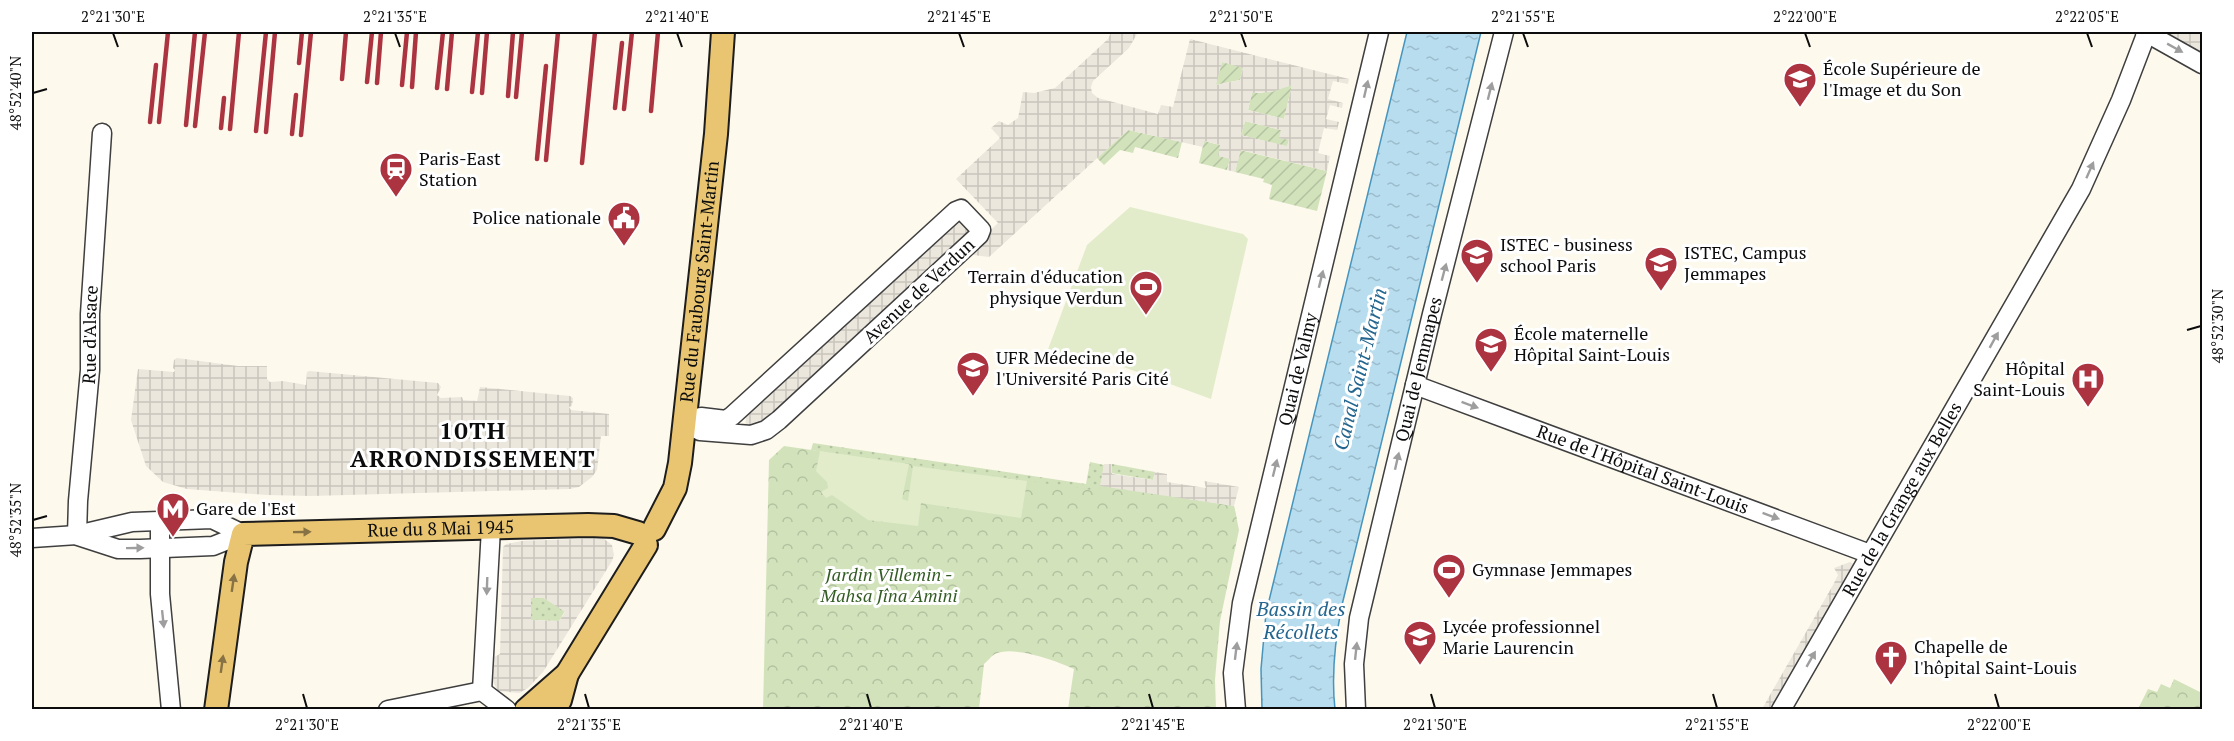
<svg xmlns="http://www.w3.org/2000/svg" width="2234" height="741" font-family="'PT Serif',serif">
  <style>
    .grass { fill: url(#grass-dots) }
    .park { fill: url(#park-crowns) }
    .garden { fill: url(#garden-furrows) }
    .pitch { fill: #e2eccb }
    .plaza { fill: url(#plaza-grid); fill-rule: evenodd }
    .water { fill: url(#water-ripples); stroke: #4795bd; stroke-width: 1.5 }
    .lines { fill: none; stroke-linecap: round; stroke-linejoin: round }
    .minor-casing { stroke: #3f3f3f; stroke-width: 21 }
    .major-casing { stroke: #1d1d1d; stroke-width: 26 }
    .minor { stroke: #fff; stroke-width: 18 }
    .major { stroke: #e9c571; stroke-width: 22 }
    .rail { stroke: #ac3441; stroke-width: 4.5 }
    .oneway { fill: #9e9e9e }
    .oneway2 { fill: #867244 }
    .ticks { fill: none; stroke: #0c0c0c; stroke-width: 2 }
    .labels { text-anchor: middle; stroke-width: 6; stroke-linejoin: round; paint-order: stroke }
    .poi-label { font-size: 18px; fill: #0c0c0c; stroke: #fff; text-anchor: start }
    .street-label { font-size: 18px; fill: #0c0c0c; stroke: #fff }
    .park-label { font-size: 18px; font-style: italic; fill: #335c24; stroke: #fff }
    .water-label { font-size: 20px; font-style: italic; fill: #24668f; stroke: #fff }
    .district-label { font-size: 24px; font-weight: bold; letter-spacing: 1.5px; fill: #0c0c0c; stroke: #fff }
    .neatline { fill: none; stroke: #0c0c0c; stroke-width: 2 }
    .ticks-label { font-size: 15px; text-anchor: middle; fill: #0c0c0c }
  </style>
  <defs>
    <pattern id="grass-dots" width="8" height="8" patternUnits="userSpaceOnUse" patternTransform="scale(1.5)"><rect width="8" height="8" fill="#d2e3bb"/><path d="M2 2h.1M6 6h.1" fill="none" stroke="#b3c2a0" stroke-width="1.8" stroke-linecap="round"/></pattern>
    <pattern id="park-crowns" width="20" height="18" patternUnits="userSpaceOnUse" patternTransform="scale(1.5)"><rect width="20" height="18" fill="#d2e3bb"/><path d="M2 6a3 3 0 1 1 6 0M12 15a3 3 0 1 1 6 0" fill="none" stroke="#b3c2a0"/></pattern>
    <pattern id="garden-furrows" width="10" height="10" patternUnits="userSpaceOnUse" patternTransform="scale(1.5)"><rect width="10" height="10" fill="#d2e3bb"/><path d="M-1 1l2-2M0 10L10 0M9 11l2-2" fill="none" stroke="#b3c2a0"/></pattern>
    <pattern id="plaza-grid" width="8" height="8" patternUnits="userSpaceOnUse" patternTransform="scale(1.5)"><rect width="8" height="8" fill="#ece7dd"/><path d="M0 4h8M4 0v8" fill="none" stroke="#c9c5bc"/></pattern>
    <pattern id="water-ripples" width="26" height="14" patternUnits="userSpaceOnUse" patternTransform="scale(1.5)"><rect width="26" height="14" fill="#b7ddef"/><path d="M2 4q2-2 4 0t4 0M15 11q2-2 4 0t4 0" fill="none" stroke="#9cbccc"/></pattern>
  </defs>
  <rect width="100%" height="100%" fill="#fdf9ed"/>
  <path class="grass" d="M813 443 1086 484 1090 462 1104 465 1101 485 1234 506 1237 519 811 450Z
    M1112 464 1155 472 1153 480 1111 473Z
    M531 598H544L565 611 559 621 530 620Z"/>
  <path class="park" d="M784 446 1099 491 1100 486 1234 506 1239 530 1220 621 1215 680 1216 709H1068L1074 669C1057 661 1013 645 995 654 991 656 988 661 984 664L979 709 763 710 769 460Z
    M2174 679 2202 693V709H2138L2148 689 2157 692 2161 684 2170 688Z"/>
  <path class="garden" d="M1222 62 1243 67 1240 80 1215 85Z
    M1292 85 1284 119 1248 110 1252 93H1261Z
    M1245 121 1281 130 1289 140 1287 147 1241 135Z
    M1128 130 1182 142 1178 158 1135 147 1133 153 1120 150 1104 165 1097 158Z
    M1204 141 1220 145 1230 159 1227 170 1199 163Z
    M1240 150 1327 171 1317 211 1269 199 1272 185 1263 182 1264 179 1235 172Z"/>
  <path class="pitch" d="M1130 207 1243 234 1248 239 1211 399 1118 365 1047 352 1087 245Z
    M820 451 909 464 902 499 908 501 913 466 1027 481 1021 518 921 503 918 526 868 520 832 495 826 498 821 492 828 488 827 482 816 471Z"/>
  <path class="plaza" d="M1111 32H1138L1129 48 1093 81 1091 87 1092 93 1098 98 1158 114 1161 105 1173 107 1190 39 1349 79 1348 84 1333 81 1328 99 1343 103 1342 108 1330 105 1326 119 1339 122 1337 130 1324 128 1318 153 1330 156 1327 171 1241 150 1235 172 1227 170 1230 159 1218 156 1220 145 1204 141 1203 147 1128 130 989 257 966 254 998 223 956 179 1000 138 991 128 999 121 1008 125 1018 118 1023 92 1034 93 1055 88 1108 39ZM1222 62 1243 68 1240 80 1216 85ZM1292 85 1284 119 1248 110 1252 93 1272 92ZM1245 121 1281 130 1279 138 1289 140 1287 146 1241 135Z
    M2162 32H2202V57Z
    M955 217 973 231 767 423 745 428 747 408Z
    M177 358 238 366H267V379L270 382 283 381 306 385 307 372 309 371 438 383 441 387 437 395 441 398 462 397 463 400 477 401 480 387 570 396 573 398 572 406 569 407 571 410 609 414V436H601L597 470 592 477 579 487 570 489 311 496 267 495 187 489 163 482 146 466 131 420 138 369 174 372 175 370 173 368 174 360Z
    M1104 464H1112V474L1153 480 1155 472 1167 474V482L1206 488 1204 481 1239 487 1234 506 1100 486Z
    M603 538 612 545 614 555 612 561 543 672 528 688 519 693 498 691 493 682 494 664V657L500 654 503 547 506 544 522 541ZM531 598H544L565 612 559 621 531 620Z
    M1850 562 1854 564 1770 709H1762L1833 585 1838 575 1834 568Z"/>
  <path class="water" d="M1407 32H1481L1342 605C1335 640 1331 674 1335 709H1262L1261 669 1266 613Z"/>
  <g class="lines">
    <g class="minor-casing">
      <g id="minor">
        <path d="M2145 32 2202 64"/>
        <path d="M961 209 981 230 979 235 779 420 766 430 751 435 700 431 684 422 701 417 726 420 732 416 956 211Z"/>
        <path id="s1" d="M1415 385 1870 554"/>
        <path d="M160 522V594L171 710"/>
        <path id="s2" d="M77 535 78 501 90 370V314L102 133"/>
        <path d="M78 536 118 549H140L213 546 243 534"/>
        <path d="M32 538 77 535 132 522 212 519 243 534"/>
        <path d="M482 691 491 528"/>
        <path d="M388 710 482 691 507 710"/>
        <path id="s3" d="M1236 710 1233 673 1242 603 1379 32"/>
        <path id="s4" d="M1356 710 1354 664 1359 618 1432 314 1504 32"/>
        <path id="s5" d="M1781 710 2081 189 2121 100 2147 32"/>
      </g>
    </g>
    <g class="major-casing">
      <g id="major">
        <path id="s6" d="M654 529 675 488 680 463 716 134 723 32"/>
        <path id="s7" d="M216 710 236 562 243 534 588 525 614 526 638 533"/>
        <path d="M526 710 567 674 646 545"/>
        <path d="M554 710 560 700 567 674"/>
      </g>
    </g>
    <use href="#minor" class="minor"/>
    <use href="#major" class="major"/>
    <path class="rail" d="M299 63 302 32
      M342 79 346 32
      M367 82 372 32
      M377 83 381 32
      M402 85 407 32
      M412 87 416 32
      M437 88 443 32
      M447 89 452 32
      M472 92 478 32
      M482 93 487 32
      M508 96 513 32
      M516 97 522 32
      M615 108 622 43
      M624 109 632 32
      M651 111 658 32
      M150 122 156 65
      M159 122 168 32
      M186 125 195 32
      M195 126 205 32
      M221 128 224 98
      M230 129 239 32
      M256 131 266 32
      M266 132 275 32
      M292 134 296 95
      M301 135 311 32
      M537 159 546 66
      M546 160 558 32
      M582 163 595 32"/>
  </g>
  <defs><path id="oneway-solid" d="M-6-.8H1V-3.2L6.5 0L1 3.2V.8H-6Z" transform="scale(1.5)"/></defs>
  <g class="oneway">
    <use href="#oneway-solid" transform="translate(2175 48) rotate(29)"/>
    <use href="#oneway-solid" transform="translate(1366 89) rotate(-77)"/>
    <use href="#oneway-solid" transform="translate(1490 91) rotate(-76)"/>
    <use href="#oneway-solid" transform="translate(2090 170) rotate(-66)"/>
    <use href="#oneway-solid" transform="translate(1444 272) rotate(-75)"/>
    <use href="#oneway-solid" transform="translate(1321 279) rotate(-76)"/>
    <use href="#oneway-solid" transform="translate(1994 340) rotate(-61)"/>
    <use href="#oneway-solid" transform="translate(1470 405) rotate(20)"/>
    <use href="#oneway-solid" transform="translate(1397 461) rotate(-77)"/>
    <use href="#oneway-solid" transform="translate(1275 468) rotate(-76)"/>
    <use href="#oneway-solid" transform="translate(1771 516) rotate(20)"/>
    <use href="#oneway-solid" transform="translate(135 548) rotate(-1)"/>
    <use href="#oneway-solid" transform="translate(487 586) rotate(92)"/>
    <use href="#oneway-solid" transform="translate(163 619) rotate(84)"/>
    <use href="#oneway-solid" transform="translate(1236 651) rotate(-83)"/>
    <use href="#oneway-solid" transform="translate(1356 651) rotate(-84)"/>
    <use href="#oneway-solid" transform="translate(1811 659) rotate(-60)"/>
  </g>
  <g class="oneway2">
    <use href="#oneway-solid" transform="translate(302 532) rotate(-1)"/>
    <use href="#oneway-solid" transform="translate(233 583) rotate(-82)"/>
    <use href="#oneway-solid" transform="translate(222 664) rotate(-82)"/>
  </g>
  <path class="ticks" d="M113 33 118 47M395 33 400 47M677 33 682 47M959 33 964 47M1241 33 1246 47M1523 33 1528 47M1805 33 1810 47M2087 33 2092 47M33 93 47 89M2187 330 2201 326M33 520 47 516M303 694 307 708M585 694 589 708M867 694 871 708M1149 694 1153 708M1431 694 1435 708M1713 694 1717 708M1995 694 1999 708"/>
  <defs>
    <g id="university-pin" transform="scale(1.725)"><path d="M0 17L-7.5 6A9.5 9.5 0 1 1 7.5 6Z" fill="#ac3441" stroke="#fff"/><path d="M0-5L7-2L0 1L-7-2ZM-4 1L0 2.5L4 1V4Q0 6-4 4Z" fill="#fff"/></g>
    <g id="station-pin" transform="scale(1.725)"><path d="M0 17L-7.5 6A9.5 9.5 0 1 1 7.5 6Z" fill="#ac3441" stroke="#fff"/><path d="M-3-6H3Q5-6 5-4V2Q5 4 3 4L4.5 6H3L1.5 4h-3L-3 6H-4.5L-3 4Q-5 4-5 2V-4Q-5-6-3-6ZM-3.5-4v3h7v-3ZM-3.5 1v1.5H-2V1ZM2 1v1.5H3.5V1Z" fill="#fff"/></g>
    <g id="civic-pin" transform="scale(1.725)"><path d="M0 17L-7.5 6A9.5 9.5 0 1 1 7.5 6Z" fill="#ac3441" stroke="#fff"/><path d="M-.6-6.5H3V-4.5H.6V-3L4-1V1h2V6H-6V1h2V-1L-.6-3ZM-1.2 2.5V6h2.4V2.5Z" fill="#fff"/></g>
    <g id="stadium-pin" transform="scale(1.725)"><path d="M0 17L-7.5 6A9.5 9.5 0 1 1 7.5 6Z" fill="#ac3441" stroke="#fff"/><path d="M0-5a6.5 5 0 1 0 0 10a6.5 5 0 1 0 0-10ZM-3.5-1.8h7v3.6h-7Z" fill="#fff"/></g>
    <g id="school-pin" transform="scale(1.725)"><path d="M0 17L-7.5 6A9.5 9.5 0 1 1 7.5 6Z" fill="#ac3441" stroke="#fff"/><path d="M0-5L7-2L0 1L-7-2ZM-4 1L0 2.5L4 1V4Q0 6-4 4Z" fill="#fff"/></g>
    <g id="hospital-pin" transform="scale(1.725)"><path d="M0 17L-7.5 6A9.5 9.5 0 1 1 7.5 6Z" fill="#ac3441" stroke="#fff"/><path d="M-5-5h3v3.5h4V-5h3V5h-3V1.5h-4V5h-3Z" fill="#fff"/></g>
    <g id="metro-pin" transform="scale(1.725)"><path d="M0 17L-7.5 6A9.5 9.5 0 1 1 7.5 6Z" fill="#ac3441" stroke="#fff"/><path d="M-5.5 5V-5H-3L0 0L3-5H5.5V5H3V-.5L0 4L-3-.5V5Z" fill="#fff"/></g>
    <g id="church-pin" transform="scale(1.725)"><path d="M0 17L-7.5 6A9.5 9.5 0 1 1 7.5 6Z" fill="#ac3441" stroke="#fff"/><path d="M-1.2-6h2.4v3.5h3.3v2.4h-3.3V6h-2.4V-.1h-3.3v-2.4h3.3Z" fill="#fff"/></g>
  </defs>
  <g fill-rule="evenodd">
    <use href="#university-pin" x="1800" y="79"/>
    <use href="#station-pin" x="396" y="169"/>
    <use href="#civic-pin" x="624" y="218"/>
    <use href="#university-pin" x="1477" y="255"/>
    <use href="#university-pin" x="1661" y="263"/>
    <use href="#stadium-pin" x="1146" y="287"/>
    <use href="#school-pin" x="1491" y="344"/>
    <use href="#university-pin" x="973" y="368"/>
    <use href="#hospital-pin" x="2088" y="379"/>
    <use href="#metro-pin" x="173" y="509"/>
    <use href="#stadium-pin" x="1449" y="570"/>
    <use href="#school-pin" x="1420" y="637"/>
    <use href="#church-pin" x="1891" y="657"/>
  </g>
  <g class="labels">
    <g class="poi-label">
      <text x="1823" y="75">École Supérieure de<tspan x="1823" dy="21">l'Image et du Son</tspan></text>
      <text x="419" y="165">Paris-East<tspan x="419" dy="21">Station</tspan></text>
      <text x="601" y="224" text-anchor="end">Police nationale</text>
      <text x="1500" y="251">ISTEC - business<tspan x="1500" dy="21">school Paris</tspan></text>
      <text x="1684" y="259">ISTEC, Campus<tspan x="1684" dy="21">Jemmapes</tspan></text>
      <text x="1123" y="283" text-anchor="end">Terrain d'éducation<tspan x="1123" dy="21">physique Verdun</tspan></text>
      <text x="1514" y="340">École maternelle<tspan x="1514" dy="21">Hôpital Saint-Louis</tspan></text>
      <text x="996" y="364">UFR Médecine de<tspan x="996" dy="21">l'Université Paris Cité</tspan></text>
      <text x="2065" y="375" text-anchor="end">Hôpital<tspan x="2065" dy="21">Saint-Louis</tspan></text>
      <text x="196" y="515">Gare de l'Est</text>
      <text x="1472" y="576">Gymnase Jemmapes</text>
      <text x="1443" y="633">Lycée professionnel<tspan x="1443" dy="21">Marie Laurencin</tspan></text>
      <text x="1914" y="653">Chapelle de<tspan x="1914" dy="21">l'hôpital Saint-Louis</tspan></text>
    </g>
    <g class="street-label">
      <text dy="6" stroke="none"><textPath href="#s6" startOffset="254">Rue du Faubourg Saint-Martin</textPath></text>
      <text transform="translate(919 291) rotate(-43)" y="6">Avenue de Verdun</text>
      <text dy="6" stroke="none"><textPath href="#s2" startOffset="201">Rue d'Alsace</textPath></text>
      <text dy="6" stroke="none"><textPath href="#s4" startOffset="348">Quai de Jemmapes</textPath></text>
      <text dy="6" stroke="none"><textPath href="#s3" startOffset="348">Quai de Valmy</textPath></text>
      <text dy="6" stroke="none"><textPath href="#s1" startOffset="243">Rue de l'Hôpital Saint-Louis</textPath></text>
      <text dy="6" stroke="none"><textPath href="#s5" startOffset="243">Rue de la Grange aux Belles</textPath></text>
      <text dy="6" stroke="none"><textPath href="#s7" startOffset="376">Rue du 8 Mai 1945</textPath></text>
    </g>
    <g class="park-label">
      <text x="889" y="581">Jardin Villemin -<tspan x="889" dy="21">Mahsa Jîna Amini</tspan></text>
    </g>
    <g class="water-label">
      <text transform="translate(1360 369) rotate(-76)" y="7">Canal Saint-Martin</text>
      <text x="1301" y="616">Bassin des<tspan x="1301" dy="23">Récollets</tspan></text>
    </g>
    <g class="district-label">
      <text x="473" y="439">10TH<tspan x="473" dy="28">ARRONDISSEMENT</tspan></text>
    </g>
  </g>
  <rect width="2234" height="741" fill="none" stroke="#ffffff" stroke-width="66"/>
  <rect x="33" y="33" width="2168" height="675" class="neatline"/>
  <g class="ticks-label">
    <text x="113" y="22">2°21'30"E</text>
    <text x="395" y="22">2°21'35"E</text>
    <text x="677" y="22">2°21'40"E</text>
    <text x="959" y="22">2°21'45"E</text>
    <text x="1241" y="22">2°21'50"E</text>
    <text x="1523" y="22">2°21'55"E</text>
    <text x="1805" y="22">2°22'00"E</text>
    <text x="2087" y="22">2°22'05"E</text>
    <text transform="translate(16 93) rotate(-90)" y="5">48°52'40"N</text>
    <text transform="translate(2218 326) rotate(-90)" y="5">48°52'30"N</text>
    <text transform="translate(16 520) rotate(-90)" y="5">48°52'35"N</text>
    <text x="307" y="730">2°21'30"E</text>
    <text x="589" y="730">2°21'35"E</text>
    <text x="871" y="730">2°21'40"E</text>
    <text x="1153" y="730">2°21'45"E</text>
    <text x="1435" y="730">2°21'50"E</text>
    <text x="1717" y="730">2°21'55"E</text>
    <text x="1999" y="730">2°22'00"E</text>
  </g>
</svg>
